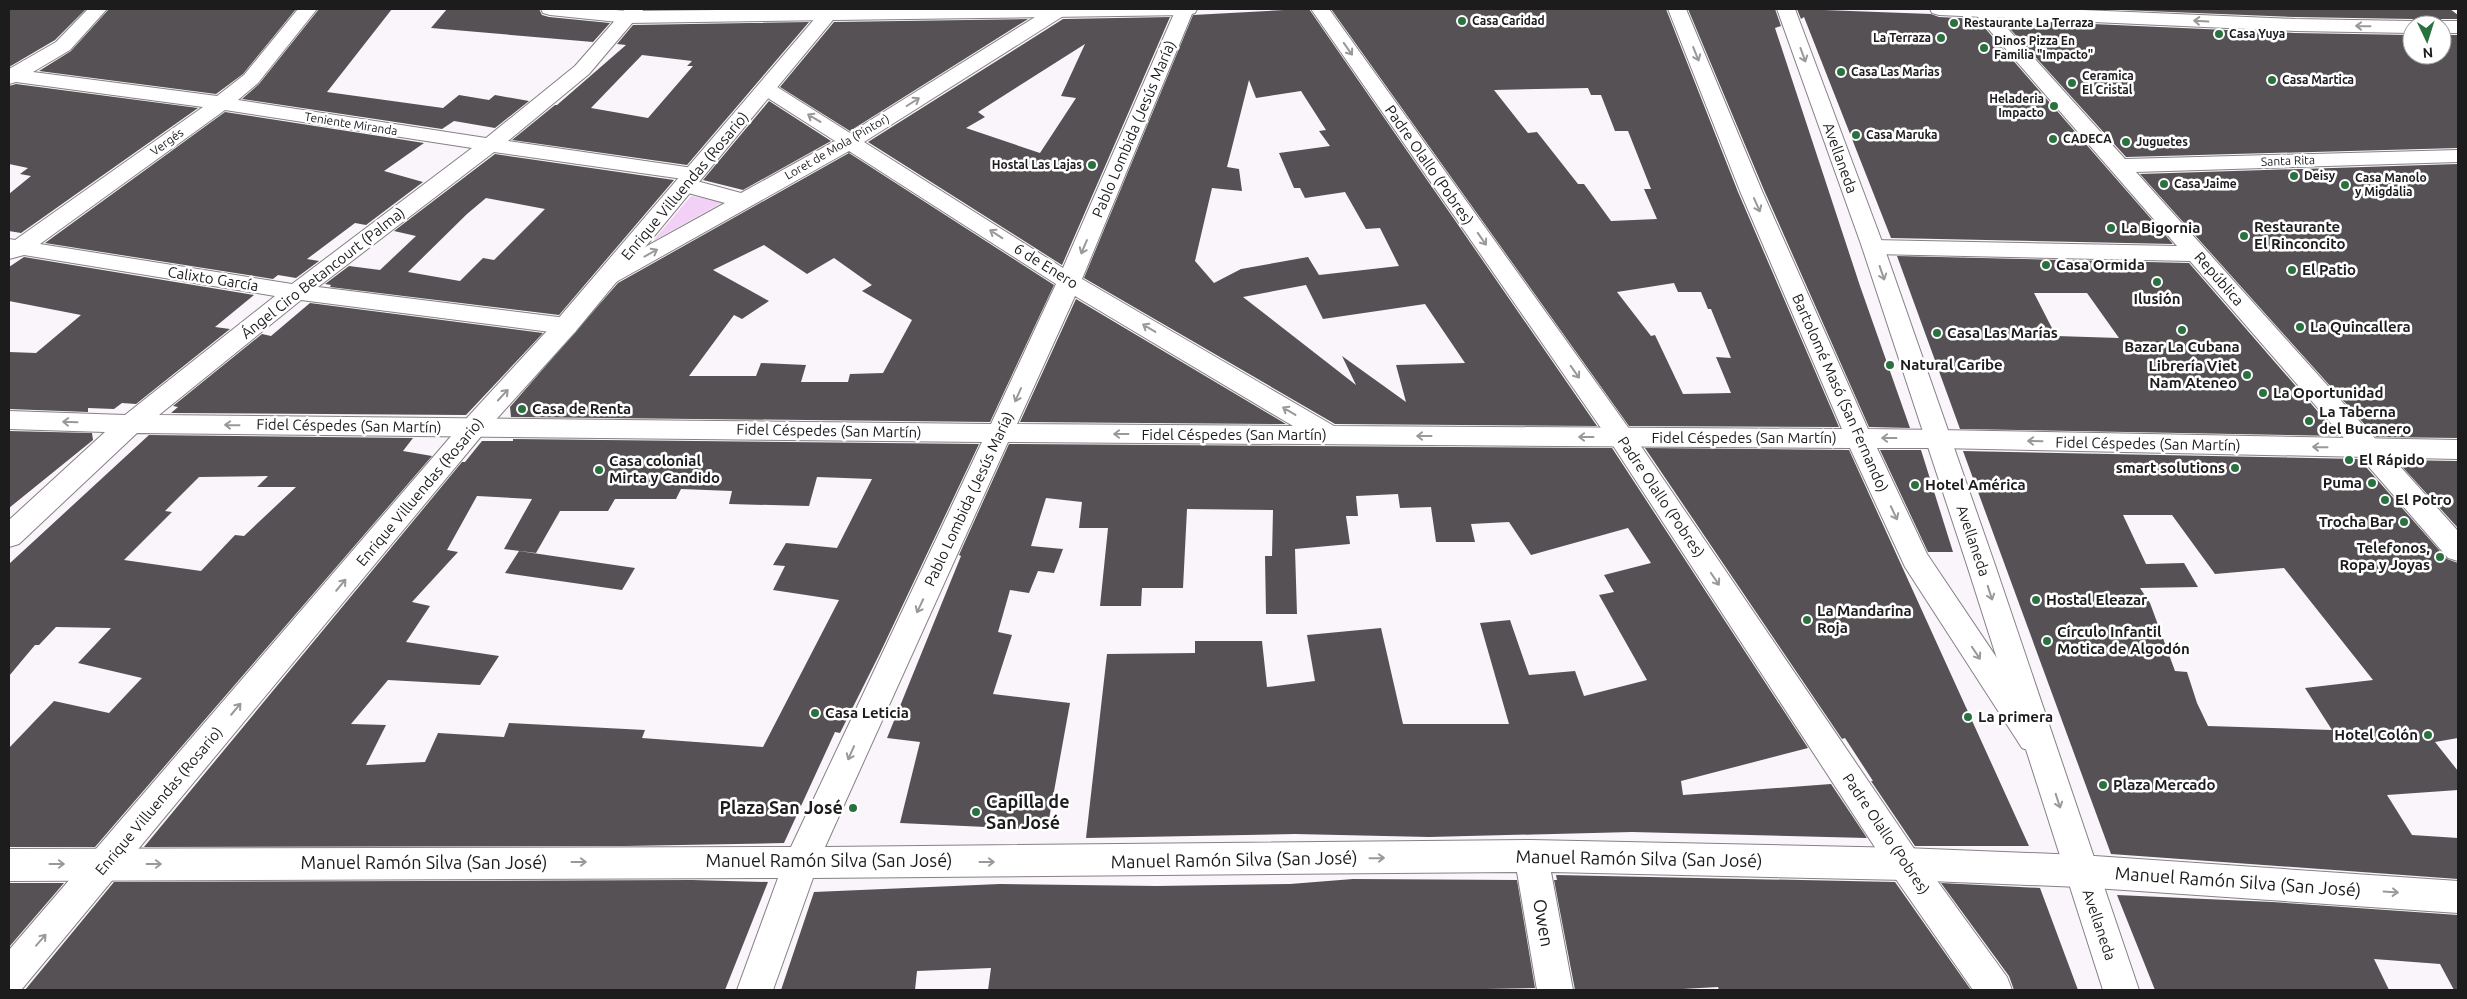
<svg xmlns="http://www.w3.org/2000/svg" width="2467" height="999" font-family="Ubuntu,sans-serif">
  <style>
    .green { fill: #f3d0f6 }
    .building { fill: #555155; fill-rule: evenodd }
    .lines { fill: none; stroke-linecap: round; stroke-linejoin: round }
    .street-casing { stroke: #858185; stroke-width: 2 }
    .secondary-casing { stroke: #858185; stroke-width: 2 }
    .primary-casing { stroke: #858185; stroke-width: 2 }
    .street { fill: #fff; fill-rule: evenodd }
    .secondary { fill: #fff; fill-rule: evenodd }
    .primary { fill: #fff; fill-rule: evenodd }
    .oneway { stroke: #999 }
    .poi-dot { fill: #297240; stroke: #fff; stroke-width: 2 }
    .labels { text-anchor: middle; stroke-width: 5; stroke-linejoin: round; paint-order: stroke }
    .far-poi-label { font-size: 12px; font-weight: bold; fill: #1d1c1d; stroke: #fff; text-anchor: start }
    .far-street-label { font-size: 12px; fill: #1d1c1d; stroke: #fff }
    .street-label { font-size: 15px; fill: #1d1c1d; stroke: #fff }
    .poi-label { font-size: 15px; font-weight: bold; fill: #1d1c1d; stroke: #fff; text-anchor: start }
    .near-poi-label { font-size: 18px; font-weight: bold; fill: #1d1c1d; stroke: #fff; text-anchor: start }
    .near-street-label { font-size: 18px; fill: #1d1c1d; stroke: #fff }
  </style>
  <rect width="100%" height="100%" fill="#faf5fa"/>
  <path class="green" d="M691 196 723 202 653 241Z"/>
  <path class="building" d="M9 9H86L55 40 9 67Z
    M109 9H296L243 74 216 94 39 71 71 51Z
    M319 9H392L327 92 443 108 459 95 489 100 495 95 529 101 495 128 454 121 442 129 242 99 259 84Z
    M447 9H539L542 15 549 17 610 23 593 42 431 28Z
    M1302 9H1309L1597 426 1335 424 1084 278 1193 15ZM1249 80 1256 98 1301 91 1326 130 1319 131 1330 146 1279 153 1294 188H1300L1305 198 1345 192 1366 229 1380 228 1399 266 1319 275 1308 257 1241 269 1214 283 1195 261 1212 188 1242 191 1239 169 1227 167ZM1306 285 1323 319 1425 304 1465 363 1396 365 1406 402 1342 356 1356 385 1243 297Z
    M1331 9H1666L1738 192 1839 427 1629 426ZM1588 88 1591 95H1601L1615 131H1628L1651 189H1644L1657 219 1611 221 1584 184H1578L1537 132 1528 133 1494 90ZM1674 283 1678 292H1701L1708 309H1711L1731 358 1716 357 1731 393 1683 394 1655 335 1651 336 1617 292Z
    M1688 9H1775L1781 26 1775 28 1860 286 1910 428 1869 427 1764 190Z
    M1797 9 1931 14 1939 17 1977 19 2173 244 1891 238 1804 17 1801 19Z
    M2097 9H2450L2458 15V19H2442L2432 25H2422L2412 19 2295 17Z
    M1170 17 1062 265 868 142 1063 19ZM1085 44 1061 96 1076 98 1040 153 966 128 985 117 978 112Z
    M1028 19 850 131 780 87 834 22Z
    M2002 20 2295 33 2412 35V55H2442V35H2458V148L2126 157Z
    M809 22 687 165 512 140 555 105H557L626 45 617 44 633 25ZM642 55 692 61 687 66H693L648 118 591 108Z
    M16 84 198 108 21 233 9 231V194L31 176 20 174 28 168 9 164V86Z
    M769 101 831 141 743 190 703 180Z
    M225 112 424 143 384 171 423 182 366 225 355 223 307 259 319 261 296 278 278 275 273 279 45 243Z
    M849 153 1054 285 990 422 511 417 510 407 618 283ZM764 245 807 274 834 258 872 285 862 291 912 320 883 373 850 374 848 382H801L806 365 761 363 756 376H689L734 315 742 319 769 301 713 270Z
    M495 154 674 180 559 315 330 287 331 285 325 284 349 266 380 270 416 236 394 231ZM486 198 545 209 494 260 483 258 460 281 408 272 467 214Z
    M2458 164V438L2376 437 2140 174Z
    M1897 256 2189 263 2339 436 1960 429ZM2034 293H2087L2119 338 2056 336Z
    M24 257 254 295 215 327 230 329 136 404 122 403 114 409 88 408V412L9 409V352L36 353 81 315 9 301V267Z
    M1076 299 1286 424 1020 422Z
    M310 303 543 333 466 415 171 413 178 407 173 406 262 334 271 336Z
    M9 431 92 433 93 440 9 508Z
    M149 435 413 438 403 451 432 456 95 847H9V748L54 701 109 713 142 678 78 663 111 628 56 627 39 645H35L9 676V564ZM268 476 257 487H296L244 536 235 535 201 571 124 560 172 512 165 511 199 477Z
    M513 439 979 444 880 653 840 733 835 732 784 843 625 846 144 847 462 462H465L482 441H513ZM817 477 872 479 837 548 786 543 773 565 785 566 773 590 839 600 763 747 642 738 645 730 509 723 504 737 438 733 425 762 366 765 386 725 351 724 388 680 480 685 499 656 406 642 430 606 412 602 458 552 447 550 477 496 532 499 504 549 536 553 560 511H608L615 499H676L681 489 732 491 729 504 809 506Z
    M1009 444 1612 448 1808 748 1681 781 1683 795 1831 784 1867 838 1632 832 1429 837 1295 834 1086 838 1107 654 1195 653V641H1262L1267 687 1315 681 1307 635 1381 628 1403 724H1509L1480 623 1510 620 1529 675 1575 671 1584 696 1647 680 1599 595 1614 592 1604 575 1651 563 1628 528 1531 555 1509 522 1471 524 1475 542H1436L1431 507 1400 508 1398 494 1356 496 1358 516H1346L1350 544 1295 549 1297 614H1266L1265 556H1272L1273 510 1187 509 1183 588H1142L1141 606H1100L1108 528H1079L1082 502 1046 498 1031 546 1063 549 1054 573 1038 571 1029 593 1010 590 998 632 1012 635 993 694 1070 703 1047 830 900 823 920 742 887 738 961 556 959 555Z
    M1645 448 1849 450 2029 846H1915L1871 781H1873L1845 738 1842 739Z
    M1880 450H1921L1953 552H1928Z
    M1963 451 2359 459 2447 559 2458 563V738L2435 742 2458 771V790L2387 795 2412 835 2458 838V879L2111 854ZM2123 515H2172L2215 574 2284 568 2373 680 2305 688 2332 730 2208 726 2197 703 2187 672 2175 671 2150 603 2140 588 2198 587 2184 563 2146 564Z
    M2396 460 2458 461V528Z
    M519 551 635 568 622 590 505 573Z
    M1556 875 1895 882 1971 990H1719L1718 987 1665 990H1575L1554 880H1557Z
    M1353 879 1517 880 1535 988 1430 990H988L991 968 917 971 915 990H781L814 892 1000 884 1157 886 1290 884Z
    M692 880 768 882 725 990H25L114 882Z
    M9 883H64L9 947Z
    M1941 883 2040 888 2078 990H2014L2009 976Z
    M2117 895 2272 902 2458 915V990H2454L2440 964 2374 959 2389 990H2155Z"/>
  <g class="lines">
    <g class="street-casing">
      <path id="street" d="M88 9H107L70 50 33 72 217 96 244 75 298 9H317L258 83 238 100 486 138 575 66 625 9H644L589 74 508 141 693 168 701 169 704 174 701 179 693 180 741 193 835 141 760 93 757 89 760 85 767 83 774 85 850 133 1048 9H1070L1068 13 864 142 1063 268 1176 9H1194L1082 279 1334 426 1842 429 1740 191 1668 9H1686L1762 191 1868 429 1938 430 1947 432 1951 439 1947 446 1938 448H1877L1927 554 2044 728 2049 738 2044 748 2033 752 2022 748 1905 567 1850 448 1008 442 825 847 1531 840 1905 848 2080 855 2458 881V913L2080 887 1905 880 1551 872 1573 990H1537L1517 872 813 878 773 990H737L778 878 9 881V849L791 847 982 442 137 433 19 544 9 547V520L105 432 9 429V411L125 415 275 296 24 255 9 259V239L15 240 203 107 16 82 9 84V69L56 42ZM225 110 472 148 292 284 40 244ZM849 151 1056 284 991 424 159 415 301 300 566 334 575 332 578 326 575 320 566 318 318 287 494 152 683 179 677 180 674 185 677 190 725 203 600 272 596 277 600 282 608 284 616 282ZM1075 296 1293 426 1017 424Z
        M1971 9H1990L2125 159 2458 150V162L2136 172 2458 531V561L2448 558 2190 261 1873 254 1865 252 1862 247 1865 242 1873 240 2177 246Z"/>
    </g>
    <g class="secondary-casing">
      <path id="secondary" d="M541 9H602L628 11 812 9H1197L1195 13 1188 15 628 23 550 15 543 13Z
        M1311 9H1329L1630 430 1917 853 2007 977 2012 990H1973L1893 875 1612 444Z
        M1930 9H2059L2295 19 2412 21 2420 25H2412V33L2295 31 1939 15 1932 13Z
        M2442 21H2458V33H2442V25H2434Z
        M1938 430 2458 440V459L1938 448 1929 446 1925 439 1929 432Z"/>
    </g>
    <g class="primary-casing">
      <path id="primary" d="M823 9H842L575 332 483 434 22 989 9 990V950L465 420 557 320Z
        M1777 9H1795L1884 247 1994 562 2139 990H2103L1966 562 1862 247Z"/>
    </g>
    <use href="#street" class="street"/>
    <use href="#secondary" class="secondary"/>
    <use href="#primary" class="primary"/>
  </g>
  <defs><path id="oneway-shaft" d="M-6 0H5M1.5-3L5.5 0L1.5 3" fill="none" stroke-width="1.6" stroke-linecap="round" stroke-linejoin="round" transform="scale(1.25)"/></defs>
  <g class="oneway">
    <use href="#oneway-shaft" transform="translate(2201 21) rotate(-177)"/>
    <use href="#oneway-shaft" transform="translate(2363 26) rotate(-179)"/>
    <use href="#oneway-shaft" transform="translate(1348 49) rotate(55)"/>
    <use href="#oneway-shaft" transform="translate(1696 54) rotate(68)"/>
    <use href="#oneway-shaft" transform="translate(1803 55) rotate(70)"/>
    <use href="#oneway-shaft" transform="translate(913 102) rotate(-32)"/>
    <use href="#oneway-shaft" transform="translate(814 118) rotate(-149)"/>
    <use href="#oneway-shaft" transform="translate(1757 205) rotate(66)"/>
    <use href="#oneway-shaft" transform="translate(996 234) rotate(-147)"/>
    <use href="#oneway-shaft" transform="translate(1482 239) rotate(55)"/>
    <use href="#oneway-shaft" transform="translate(1084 247) rotate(113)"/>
    <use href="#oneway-shaft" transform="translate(651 253) rotate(-29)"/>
    <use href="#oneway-shaft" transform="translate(1882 273) rotate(71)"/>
    <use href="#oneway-shaft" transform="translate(1149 328) rotate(-149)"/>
    <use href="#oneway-shaft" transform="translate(1575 372) rotate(55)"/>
    <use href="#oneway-shaft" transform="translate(503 395) rotate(-47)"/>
    <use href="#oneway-shaft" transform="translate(1018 395) rotate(114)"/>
    <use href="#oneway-shaft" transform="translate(1289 411) rotate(-149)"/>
    <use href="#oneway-shaft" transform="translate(70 422) rotate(-178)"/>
    <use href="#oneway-shaft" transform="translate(232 425) rotate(-179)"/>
    <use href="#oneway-shaft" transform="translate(1121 434) rotate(-180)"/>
    <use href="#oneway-shaft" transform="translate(1424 436) rotate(-180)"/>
    <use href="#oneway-shaft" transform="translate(1586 437) rotate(-180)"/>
    <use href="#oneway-shaft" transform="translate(1889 438) rotate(-180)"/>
    <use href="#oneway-shaft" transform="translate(2035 441) rotate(-179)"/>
    <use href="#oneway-shaft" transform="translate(2320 447) rotate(-179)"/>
    <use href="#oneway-shaft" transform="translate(1894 513) rotate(65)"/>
    <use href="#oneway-shaft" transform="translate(1715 579) rotate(56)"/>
    <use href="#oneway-shaft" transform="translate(341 585) rotate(-50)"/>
    <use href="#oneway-shaft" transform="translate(1990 593) rotate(72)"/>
    <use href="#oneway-shaft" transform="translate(920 606) rotate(115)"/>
    <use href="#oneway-shaft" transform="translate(1976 653) rotate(56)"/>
    <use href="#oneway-shaft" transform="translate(236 709) rotate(-50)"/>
    <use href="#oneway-shaft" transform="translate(851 753) rotate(114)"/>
    <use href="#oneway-shaft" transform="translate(2058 801) rotate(72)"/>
    <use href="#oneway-shaft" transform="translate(1377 858) rotate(-1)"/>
    <use href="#oneway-shaft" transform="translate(579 862)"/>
    <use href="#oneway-shaft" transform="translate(987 862)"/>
    <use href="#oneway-shaft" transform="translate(57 864)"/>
    <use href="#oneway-shaft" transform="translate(154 864)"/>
    <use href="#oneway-shaft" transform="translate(2391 892) rotate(4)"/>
    <use href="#oneway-shaft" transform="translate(41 940) rotate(-49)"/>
  </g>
  <g class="poi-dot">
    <circle cx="1462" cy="21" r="5"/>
    <circle cx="1954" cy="23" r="5"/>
    <circle cx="2219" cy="34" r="5"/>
    <circle cx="1941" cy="38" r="5"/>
    <circle cx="1984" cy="48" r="5"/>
    <circle cx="1841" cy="72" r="5"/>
    <circle cx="2272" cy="80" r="5"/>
    <circle cx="2072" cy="83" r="5"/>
    <circle cx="2054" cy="106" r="5"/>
    <circle cx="1856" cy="135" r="5"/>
    <circle cx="2053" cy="139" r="5"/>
    <circle cx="2126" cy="142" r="5"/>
    <circle cx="1092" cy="165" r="5"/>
    <circle cx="2294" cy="176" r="5"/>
    <circle cx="2164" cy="184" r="5"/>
    <circle cx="2345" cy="185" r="5"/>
    <circle cx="2111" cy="228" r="5"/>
    <circle cx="2244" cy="236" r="5"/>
    <circle cx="2046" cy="265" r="5"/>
    <circle cx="2292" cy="270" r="5"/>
    <circle cx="2157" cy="282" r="5"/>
    <circle cx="2300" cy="327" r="5"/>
    <circle cx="2182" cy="330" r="5"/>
    <circle cx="1937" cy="333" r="5"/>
    <circle cx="1890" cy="365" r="5"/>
    <circle cx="2247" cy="375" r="5"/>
    <circle cx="2263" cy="393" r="5"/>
    <circle cx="522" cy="409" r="5"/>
    <circle cx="2309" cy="421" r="5"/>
    <circle cx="2349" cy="460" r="5"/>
    <circle cx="2235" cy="468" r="5"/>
    <circle cx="599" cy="470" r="5"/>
    <circle cx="2372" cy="483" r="5"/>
    <circle cx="1915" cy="485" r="5"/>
    <circle cx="2385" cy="500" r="5"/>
    <circle cx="2404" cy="522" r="5"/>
    <circle cx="2440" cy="557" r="5"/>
    <circle cx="2036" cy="600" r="5"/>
    <circle cx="1807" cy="620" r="5"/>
    <circle cx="2047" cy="641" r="5"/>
    <circle cx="815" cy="713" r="5"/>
    <circle cx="1968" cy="717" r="5"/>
    <circle cx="2428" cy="735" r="5"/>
    <circle cx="2103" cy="785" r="5"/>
    <circle cx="853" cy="808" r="5"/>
    <circle cx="976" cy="812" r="5"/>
  </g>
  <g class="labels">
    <g class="far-poi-label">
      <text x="1472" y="25">Casa Caridad</text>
      <text x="1964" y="27">Restaurante La Terraza</text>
      <text x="2229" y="38">Casa Yuya</text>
      <text x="1931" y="42" text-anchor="end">La Terraza</text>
      <text x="1994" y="45">Dinos Pizza En<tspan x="1994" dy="14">Familia "Impacto"</tspan></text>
      <text x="1851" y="76">Casa Las Marias</text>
      <text x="2082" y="80">Ceramica<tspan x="2082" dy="14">El Cristal</tspan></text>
      <text x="2282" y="84">Casa Martica</text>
      <text x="2044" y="103" text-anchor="end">Heladeria<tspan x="2044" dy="14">Impacto</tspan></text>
      <text x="1866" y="139">Casa Maruka</text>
      <text x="2063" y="143">CADECA</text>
      <text x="2136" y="146">Juguetes</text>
      <text x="1082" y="169" text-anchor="end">Hostal Las Lajas</text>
      <text x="2304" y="180">Deisy</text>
      <text x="2355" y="182">Casa Manolo<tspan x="2355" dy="14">y Migdalia</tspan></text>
      <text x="2174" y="188">Casa Jaime</text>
    </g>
    <g class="far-street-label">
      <text transform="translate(351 124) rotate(9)" y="4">Teniente Miranda</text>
      <text transform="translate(167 142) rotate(-36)" y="4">Vergés</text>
      <text transform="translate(837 147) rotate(-30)" y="4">Loret de Mola (Pintor)</text>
      <text transform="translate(2288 161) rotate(-2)" y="4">Santa Rita</text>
    </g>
    <g class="street-label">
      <text transform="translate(1134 129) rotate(-67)" y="5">Pablo Lombida (Jesús María)</text>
      <text transform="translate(1840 158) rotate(70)" y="5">Avellaneda</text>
      <text transform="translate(1429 165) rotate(55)" y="5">Padre Olallo (Pobres)</text>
      <text transform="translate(685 186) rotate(-50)" y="5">Enrique Villuendas (Rosario)</text>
      <text transform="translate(1046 266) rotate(32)" y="5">6 de Enero</text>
      <text transform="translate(323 273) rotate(-38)" y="5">Ángel Ciro Betancourt (Palma)</text>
      <text transform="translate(213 279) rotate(9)" y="5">Calixto García</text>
      <text transform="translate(2219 279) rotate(49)" y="5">República</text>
      <text transform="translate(1840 393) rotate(66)" y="5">Bartolomé Masó (San Fernando)</text>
      <text transform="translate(349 426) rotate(1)" y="5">Fidel Céspedes (San Martín)</text>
      <text transform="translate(829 431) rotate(1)" y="5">Fidel Céspedes (San Martín)</text>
      <text x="1234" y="440">Fidel Céspedes (San Martín)</text>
      <text x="1744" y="443">Fidel Céspedes (San Martín)</text>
      <text transform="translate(2148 444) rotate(1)" y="5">Fidel Céspedes (San Martín)</text>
      <text transform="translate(420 492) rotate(-50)" y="5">Enrique Villuendas (Rosario)</text>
      <text transform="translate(1661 497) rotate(56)" y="5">Padre Olallo (Pobres)</text>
      <text transform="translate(969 499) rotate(-65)" y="5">Pablo Lombida (Jesús María)</text>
      <text transform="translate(1973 541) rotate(71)" y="5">Avellaneda</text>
      <text transform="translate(159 801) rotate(-50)" y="5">Enrique Villuendas (Rosario)</text>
      <text transform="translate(1886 834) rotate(56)" y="5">Padre Olallo (Pobres)</text>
      <text transform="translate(2099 925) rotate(71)" y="5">Avellaneda</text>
    </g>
    <g class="poi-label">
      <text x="2254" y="232">Restaurante<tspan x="2254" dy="17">El Rinconcito</tspan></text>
      <text x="2121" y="233">La Bigornia</text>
      <text x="2056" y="270">Casa Ormida</text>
      <text x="2302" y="275">El Patio</text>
      <text x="2157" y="304" text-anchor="middle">Ilusión</text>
      <text x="2310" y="332">La Quincallera</text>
      <text x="1947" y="338">Casa Las Marías</text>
      <text x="2182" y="352" text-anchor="middle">Bazar La Cubana</text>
      <text x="1900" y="370">Natural Caribe</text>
      <text x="2237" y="371" text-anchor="end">Librería Viet<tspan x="2237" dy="17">Nam Ateneo</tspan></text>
      <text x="2273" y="398">La Oportunidad</text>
      <text x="532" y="414">Casa de Renta</text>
      <text x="2319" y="417">La Taberna<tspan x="2319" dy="17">del Bucanero</tspan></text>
      <text x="2359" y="465">El Rápido</text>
      <text x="609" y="466">Casa colonial<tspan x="609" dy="17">Mirta y Candido</tspan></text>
      <text x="2225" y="473" text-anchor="end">smart solutions</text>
      <text x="2362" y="488" text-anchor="end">Puma</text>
      <text x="1925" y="490">Hotel América</text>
      <text x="2395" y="505">El Potro</text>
      <text x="2394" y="527" text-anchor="end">Trocha Bar</text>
      <text x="2430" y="553" text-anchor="end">Telefonos,<tspan x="2430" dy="17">Ropa y Joyas</tspan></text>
      <text x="2046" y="605">Hostal Eleazar</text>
      <text x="1817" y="616">La Mandarina<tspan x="1817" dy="17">Roja</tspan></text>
      <text x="2057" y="637">Círculo Infantil<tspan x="2057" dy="17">Motica de Algodón</tspan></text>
      <text x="825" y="718">Casa Leticia</text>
      <text x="1978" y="722">La primera</text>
      <text x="2418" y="740" text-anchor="end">Hotel Colón</text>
      <text x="2113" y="790">Plaza Mercado</text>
    </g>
    <g class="near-poi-label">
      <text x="986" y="808">Capilla de<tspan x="986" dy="21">San José</tspan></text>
      <text x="843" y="814" text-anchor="end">Plaza San José</text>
    </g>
    <g class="near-street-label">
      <text transform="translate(1639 859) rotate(1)" y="6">Manuel Ramón Silva (San José)</text>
      <text transform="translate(1234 860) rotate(-1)" y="6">Manuel Ramón Silva (San José)</text>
      <text x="829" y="867">Manuel Ramón Silva (San José)</text>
      <text x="424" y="869">Manuel Ramón Silva (San José)</text>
      <text transform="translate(2238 882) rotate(4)" y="6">Manuel Ramón Silva (San José)</text>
      <text transform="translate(1543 923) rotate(80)" y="6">Owen</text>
    </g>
  </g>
  <rect width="2467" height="999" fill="none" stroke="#1d1c1d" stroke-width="20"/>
  <g transform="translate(2427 40) rotate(176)"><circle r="24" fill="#ffffff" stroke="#a5a4a5"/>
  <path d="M0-4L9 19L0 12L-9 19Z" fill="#297240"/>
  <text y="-8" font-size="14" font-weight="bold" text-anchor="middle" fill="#1d1c1d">N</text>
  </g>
</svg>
